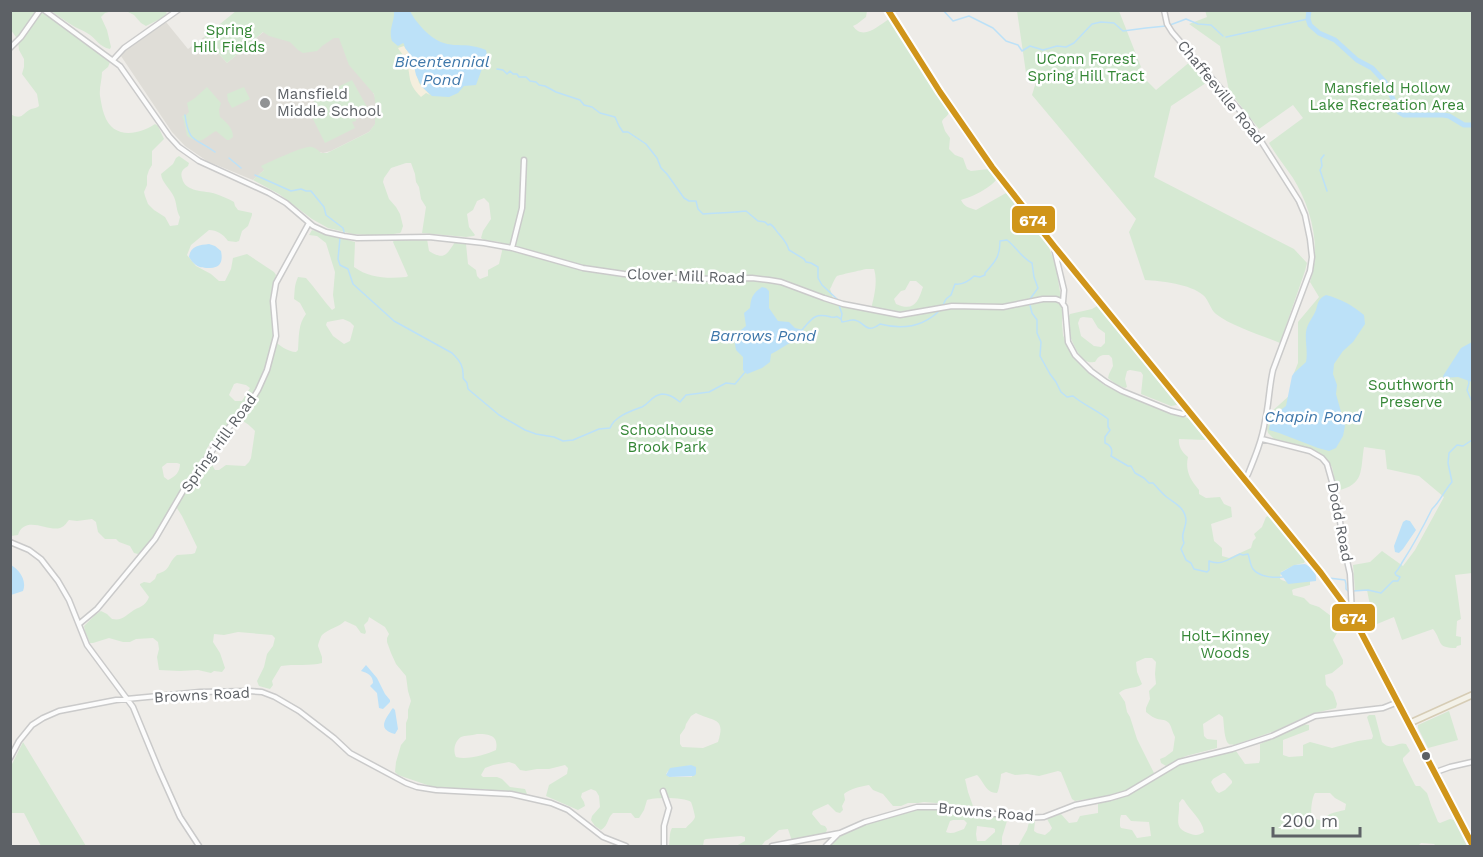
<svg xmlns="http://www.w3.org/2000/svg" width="1483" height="857" font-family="'Work Sans',sans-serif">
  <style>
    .education { fill: #dfddd7 }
    .green { fill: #d6e9d3; fill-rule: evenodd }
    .sand { fill: #f5efde }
    .water { fill: #bce1f8 }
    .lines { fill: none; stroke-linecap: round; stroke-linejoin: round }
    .stream { stroke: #bce1f8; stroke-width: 1.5 }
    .river { stroke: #bce1f8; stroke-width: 5 }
    .minor-casing { stroke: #cacaca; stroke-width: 7 }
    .major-casing { stroke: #d6ccb5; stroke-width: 8 }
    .minor { stroke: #fcfcfc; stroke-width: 4 }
    .major { stroke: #f3f1e8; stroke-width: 5 }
    .bus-1-casing { stroke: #fff; stroke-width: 10 }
    .bus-1 { stroke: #d0951a; stroke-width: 6 }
    .poi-dot { fill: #909294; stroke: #fff; stroke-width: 2 }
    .bus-dot { fill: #5d6166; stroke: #fff; stroke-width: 2 }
    .labels { text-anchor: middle; stroke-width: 5; stroke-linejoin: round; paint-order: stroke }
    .park-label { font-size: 15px; fill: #348635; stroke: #fff }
    .street-label { font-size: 15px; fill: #5d6166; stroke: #fff }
    .poi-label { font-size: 15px; fill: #5d6166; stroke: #fff; text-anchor: start }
    .water-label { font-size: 16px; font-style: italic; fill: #3e77aa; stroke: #fff }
    .line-badge { stroke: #fff; stroke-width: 2 }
    .badge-label { font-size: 16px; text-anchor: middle; font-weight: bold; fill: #fff }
  </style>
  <rect width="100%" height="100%" fill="#eeece8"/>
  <path class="education" d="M166 22 188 49 204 37 227 63 274 23 339 37 373 92 376 100 378 119 374 126 369 132 331 151 323 153 319 152 264 170 253 180 207 161 185 146 172 132 121 56 123 51Z"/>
  <path class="green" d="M1205 10 1472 11V573L1455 575 1461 619 1457 621 1456 636 1461 637V645L1457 646 1456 648C1436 648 1443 642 1433 629L1402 640 1394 617 1365 629 1361 621 1372 616 1367 590 1355 591 1353 565 1370 562 1382 551 1403 566 1415 550 1444 497 1419 476 1387 469 1385 450 1364 447C1360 471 1365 484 1337 491L1332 467 1320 454 1307 447 1274 439 1268 433 1267 429 1270 413 1289 396 1294 373 1298 363V322L1319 297 1310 282C1322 248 1311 207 1293 178 1285 166 1276 155 1269 143L1303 118 1293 105 1259 129 1229 91 1220 46 1189 24 1207 17Z
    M11 11H41L110 62 108 67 102 72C102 80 99 88 100 96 101 101 102 109 104 114 112 139 137 136 155 124L158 126 164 139 152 151V165L149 170 147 176V185L144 192 145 196 148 204 154 210 165 217 170 226 178 225 180 217C176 210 177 204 174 197 170 188 162 183 161 174L173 164 176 158 179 156 189 163 188 166C183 169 180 172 182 178 185 193 205 190 216 194 222 196 229 199 234 202L235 206 238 210 252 213V215L248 226 242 231 239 241 236 242 228 241C223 234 217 230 209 230L191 245 187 255 196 266 211 274 219 281H225L231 269 233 258 247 254 274 272 276 275 271 295 274 328 273 340C279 345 288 352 296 352L298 350C299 337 298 324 306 314L300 303 294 299C295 290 294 286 298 277L306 278C315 288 323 300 332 310L335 308 333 295 335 272 326 243 317 236 309 235 312 230 355 242 354 267C369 278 388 279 406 277L408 276 393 242 394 240 427 239 429 251C445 261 447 254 455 242L466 244 468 264 476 270 477 276 480 279 488 276V270L499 264 502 251 500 242 484 240 481 238 483 231 491 219 489 203 484 198 477 201 473 210 467 214 469 227 475 235 474 236 466 237 422 233 426 207 421 199 419 187 416 182 415 174 411 163H406L391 168 384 178 383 182 389 199 396 207 400 214 403 226 401 232 400 233 381 236 353 234 328 228 312 219 279 194 253 180 264 170 261 166C272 161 297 149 308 147 313 146 317 149 321 153H327L369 132 375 124V119L377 115 374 94 349 65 339 38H334L322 46 317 51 303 53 298 50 290 42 269 36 263 32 227 63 204 37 236 11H867L866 17 857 24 853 26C863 41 878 26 889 19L893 22 949 111C949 117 943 117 942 122L945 131 950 138 949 149 955 155 963 158 967 169 971 171 989 169 996 180C990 188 972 197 961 200 964 207 970 208 976 210L1006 193 1030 223 1046 239 1055 264 1057 273 1060 292 1061 305 1063 309 1062 322 1063 335 1068 348 1081 364 1104 385 1121 393 1162 410 1188 418 1206 440 1179 439C1178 447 1183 453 1188 457 1185 470 1190 480 1199 490V494L1206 498 1220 497 1224 504 1231 507 1232 517 1211 524 1214 541 1222 548V556L1229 558 1251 548 1253 541 1256 538 1254 534 1262 527 1266 517 1268 516 1303 557 1305 561 1304 563 1295 565 1281 572 1280 579C1289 585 1299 581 1310 581V585L1294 589 1292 590 1293 595 1304 598 1310 604 1319 607 1339 622 1337 633 1333 640 1343 660V664L1332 673 1325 675 1326 685 1333 692 1337 704 1336 708 1311 714 1275 731 1234 745C1232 744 1230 745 1229 744 1224 741 1224 723 1223 717L1219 714 1203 724 1204 736 1207 739 1217 740V748L1186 756 1166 766 1161 763 1160 759 1165 757 1173 751 1175 737C1172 732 1172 727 1169 723 1164 718 1160 721 1155 718 1152 717 1149 714 1146 712V708L1150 699 1149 691 1156 684 1155 674 1156 662 1152 658H1145L1136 662 1137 672 1142 684C1137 689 1127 686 1119 693L1125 702 1127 712 1130 717 1137 739 1154 773C1144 780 1134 788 1122 793 1107 798 1090 798 1075 801L1072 799 1061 772 1058 771 1039 776 1027 774 1015 775 1006 772 1001 774C1001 777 999 790 997 793 986 793 984 782 977 775L965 779 968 792 973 806 924 802 918 803H908L901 806H893L883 794 873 790 869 785C862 786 849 789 844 794L845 800 842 806 843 810 840 813 836 812 828 804 813 811 812 814 821 825 825 826 827 829 826 833 792 841 788 829 779 830 769 839 765 841 762 845 736 846 745 841V837L741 836 706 839 704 840 703 846H669C670 840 669 833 672 828H686C688 825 694 821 695 817 695 815 692 804 691 802 685 797 654 797 647 800L644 810 639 818H635L631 813H613C607 818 609 825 601 830L595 826 591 820 592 816 600 807 599 796 596 791 591 789 582 793 581 797 584 802 585 806 578 810 546 796 549 785 567 774 568 768 565 765 549 769H537L526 771 520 770 515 764 509 762 493 765 485 768 481 775 483 777H497L502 779 510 787 525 789 527 794 482 789 436 788 398 775 395 772 396 762 401 745 406 739V723L408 718V710L411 701 408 691 406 676 396 664 391 653 387 642V638L389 634 385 627 369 617 368 621 364 625 366 632 365 634 361 633 356 626 345 621C339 627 328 629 322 635 321 636 318 644 318 646L322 657V663C311 666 293 664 281 666L272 681 273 685 270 689 259 686 257 681 264 667 267 654 273 646 275 638 272 635 238 632 224 635 214 634 213 642 220 653 225 668 222 672 214 671 211 673 198 670 180 671 159 670 157 657 159 649 158 642 153 638 136 639 130 642H123L109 638 93 643H90L85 631 84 626 95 615 101 611 107 614 112 619C123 621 126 615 134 610 142 606 146 605 149 597L140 585V584L144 582 150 583 155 579 157 574C172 570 167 563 177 555L192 554 195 553 197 547 182 516 175 505H173C161 520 156 543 138 554L134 553 130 546 119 542 116 539H105L98 532 96 522 92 519 77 521 69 520C67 522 65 526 62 527 51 534 25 513 18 535L11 536 10 114C23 121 22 113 31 109 34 108 37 108 39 106L37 94 22 74 24 67V59L19 50 18 40 11 30ZM866 269H874C878 282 874 297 871 309L866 310 835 304 830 289C832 286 834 279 837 276 839 275 862 270 866 269ZM910 281H916L923 287C918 302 914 312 896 304L894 299 901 291 905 290ZM343 319 350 322 354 326 350 341 344 344 333 336 326 325 327 322ZM237 383 246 385 250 388 242 401H235L229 395 234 384ZM233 420C243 419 248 424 255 431L251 458 249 462 245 466 226 465 219 470H215L211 463 207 448 225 427ZM167 463H177L180 464C180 472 175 477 168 480L164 477 162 467ZM696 713C714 722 726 717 718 742L703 748 682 747 680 744V735L685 728 686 724 691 716ZM477 734C489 734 499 735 496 750 485 755 467 760 456 757 453 751 454 742 461 737 465 735 472 736 477 734ZM691 765 692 777H669L666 774 668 771Z
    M51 11H112L105 13 101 17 107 30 111 47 110 49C99 47 96 38 87 33 84 31 79 29 75 27 66 22 59 16 51 11Z
    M126 11H164L167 13 164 17 146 26 141 23 134 15Z
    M1017 11H1119L1141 67 1137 71 1156 90 1191 61 1209 81 1171 106 1154 177 1294 249 1307 263 1305 271 1280 343C1261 335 1231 326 1216 314 1210 309 1209 300 1203 295 1190 284 1162 281 1145 280L1129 232 1136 219 1032 95 1036 82 1026 73Z
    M352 80 367 107 355 112 356 121 352 122 355 128 325 143 310 113 315 111 314 99 328 98 326 93Z
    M207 87 221 103 219 110 220 117C226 122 233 128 233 137L229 140H227L216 131C203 138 202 146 187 136L184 121 182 116 186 115 189 112 187 103 195 98Z
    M244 87 250 99 232 108 228 101 227 94Z
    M1097 306 1125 337 1169 395 1175 401 1177 405 1171 406 1141 394 1143 375 1141 372 1130 370 1127 371 1125 379 1127 387 1125 388 1117 385 1108 378 1109 374 1113 366 1112 358 1109 355C1101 355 1099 355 1095 362 1091 362 1090 363 1086 361 1075 354 1063 324 1070 314L1092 309ZM1083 317 1092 318 1098 328 1105 333V343L1101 347 1094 346 1081 336 1078 323 1080 318Z
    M1449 711 1458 740 1428 748 1418 728V725Z
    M1369 715H1375L1382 742C1392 752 1396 741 1406 744L1410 751 1403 758V761L1415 785 1416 786H1420L1427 793 1431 805 1438 822 1440 823 1450 819 1454 820 1467 846H1436L1434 844 1421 843 1418 846H1018L1027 830 1029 822 1035 821 1034 831 1037 833 1045 835 1050 831 1052 828 1047 819 1049 818 1061 814 1069 823 1077 822 1080 816 1098 813V804L1127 796 1182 763 1236 751 1245 764 1259 763 1260 760V744L1303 724 1309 725V730L1283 740V755L1289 757 1303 756V745L1310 742 1314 743 1332 748 1358 741 1372 739 1373 736 1367 717ZM1223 773H1225L1232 781V783L1225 790 1219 793 1216 791 1211 782 1213 779ZM1315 793H1330L1335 798 1346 804 1345 810C1341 811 1334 812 1330 814 1322 819 1322 823 1312 817 1310 813 1312 797 1315 793ZM1182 799 1184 800C1190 811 1202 819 1204 832 1199 835 1197 836 1191 834 1172 829 1180 819 1179 803ZM1121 815H1126L1131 821 1149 822 1151 836 1137 838 1132 830 1121 828 1120 826V819Z
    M23 742 86 846H41L24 813H11V766Z
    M914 809 952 810 1003 818 1007 821 1002 837V846H910L908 845 905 846H829C849 823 886 817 914 809ZM953 820H964L967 823 964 829C958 831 952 835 946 832L950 821ZM977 826 993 828 995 829V832L985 841H977L976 834Z"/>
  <path class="sand" d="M404 46 411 55 419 83 430 95 426 93 421 97C406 82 412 77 406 61 405 56 400 52 398 48Z"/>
  <path class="water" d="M394 11H410C414 19 418 23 424 30 448 54 460 39 486 50L487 55 476 85 464 86 458 93 449 97 432 96 422 87 416 75 412 57 405 48 404 44 403 43 398 46 392 41C388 30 395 21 394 11Z
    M209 244 215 246 221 251C223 261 221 268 210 268 205 268 200 268 196 265 193 263 191 260 189 257 190 246 200 245 209 244Z
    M762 287 766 288 769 291V308L778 321 789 322 795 328 803 330 806 335 805 336C792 340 783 348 771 354L770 362 762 368 747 374 743 370V357L736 350 734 339 736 334 746 326 744 313 750 308C751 297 753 293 762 287Z
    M1326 295C1341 299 1352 305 1364 315L1365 324 1353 342 1343 351 1334 364 1333 374 1337 385 1336 394 1345 426 1343 436 1336 448 1329 451 1318 448 1279 433 1269 430 1271 417 1286 406 1292 376 1294 373 1306 362C1308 352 1305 342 1306 332 1307 323 1313 318 1316 310 1318 302 1319 298 1326 295Z
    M1472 342V382L1458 377 1444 378 1443 376 1461 348Z
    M1406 520 1410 521 1416 530 1403 549 1399 553 1395 552 1394 546 1403 522Z
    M1305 564C1313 569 1317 571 1316 581L1288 584 1280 573 1294 565Z
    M11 565C20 570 27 581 23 591L11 595Z
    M366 665 377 678 385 694 390 700V702L383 709 379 708 377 693 370 686 373 683C373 675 367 673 361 671Z
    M392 709 393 708 395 710 398 729 395 734C377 729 385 720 392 709Z
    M691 765 696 767V774L694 776 669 777 666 775 670 768Z"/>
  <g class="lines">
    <path class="stream" d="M943 10 953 21 969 16 993 28 1006 41 1018 45 1022 51 1030 46 1043 50 1057 46 1066 47 1074 43 1092 24 1101 22 1114 23 1123 31 1146 28 1166 26
      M1170 25 1186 19 1198 24 1211 25 1223 36
      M1226 37 1308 19
      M497 69 503 70 507 74 510 71 513 74H517L519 77H526L530 81 536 82 539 85 545 86 556 92 580 100 584 105 592 107 600 113 615 117 619 126 623 132H628L646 144 657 158 661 168 667 174 684 198 689 201H696L698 209 703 214C714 213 725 213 735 212 739 212 742 211 746 211L758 221 765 222 768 225 770 224C775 227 775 230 779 234 784 240 787 243 789 250L804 259 806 262 811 263 818 267V278L822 285 838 300
      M185 115C189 144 195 137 215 152
      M1324 155 1321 159 1322 166 1320 170 1327 191
      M229 158 241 168
      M255 175 291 191 301 189 306 191H311L324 207 326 215 343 228 344 232 343 234
      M340 238 338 259 340 265 348 269 353 284 394 321 452 353C460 361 464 366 463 378L467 383 468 389 499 415 525 430 536 434 554 437 563 441 573 440 599 429 610 428C615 416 631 411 642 407 650 403 652 395 662 394 670 394 674 398 680 402L686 395 709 392 726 383 735 384 746 371
      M839 305 842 314 841 319 842 322C846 322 849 320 852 320 865 319 864 336 880 324 903 330 924 327 941 309
      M943 305 946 299 951 295 955 284C963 285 969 281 974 276L980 277 985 275V273C995 262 1000 257 1000 241L1007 240C1016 247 1022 258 1032 263L1034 277 1038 288 1030 299
      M1030 305 1032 313 1037 320V333L1041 342 1040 356 1050 374 1056 382 1061 392 1067 397 1073 396C1084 405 1096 410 1108 419V427L1110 430 1105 437V443C1111 445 1113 450 1111 456L1128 466H1131L1135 473 1144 478 1149 483H1153C1158 488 1162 494 1168 498 1176 504 1185 508 1186 520 1186 529 1180 534 1184 543L1181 549 1186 560 1191 563 1194 569 1207 572 1209 570V561C1221 566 1229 559 1240 554L1243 555 1248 554C1250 559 1250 565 1253 569 1259 577 1274 578 1283 577
      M802 330C813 317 815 313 831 317 841 318 833 314 841 319
      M1468 378 1469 383 1467 390 1472 402V418
      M1329 578 1345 580 1346 584V589L1348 591
      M1353 591 1368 590 1381 593 1393 581H1398L1400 577 1396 575 1395 573C1399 569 1400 566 1403 561 1414 544 1423 527 1432 509 1440 502 1444 491 1452 482L1448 463 1449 453 1457 445 1463 446 1472 440"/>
    <path class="river" d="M1309 10 1308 19 1310 25 1319 33 1335 40 1357 60 1372 68 1385 82 1399 112 1404 115H1443L1449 116 1464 125H1472"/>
    <g class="minor-casing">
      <path id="minor" d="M44 10 120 66 169 136 179 147 199 161 269 193 286 203 313 226 326 232 344 236 357 238 429 237 484 243 512 248 583 268 624 274 689 279 752 278 769 280 781 282 824 298 843 304 900 315 952 306 1003 307 1043 299H1056L1061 301 1065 307 1068 342 1075 355 1091 371 1106 382 1122 391 1171 411 1183 414 1188 411
        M1164 10 1167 24 1172 32 1247 119 1299 201 1305 215 1310 239 1312 257 1310 271 1273 370C1269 387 1269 404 1265 421 1262 440 1255 457 1248 474L1245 479
        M10 48 21 37 40 10
        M113 60 124 48 178 10
        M512 248 522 208 524 160
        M1054 248 1064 290 1063 302
        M1262 439 1310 451 1322 458 1327 464 1336 496 1344 547 1350 574 1352 614
        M10 542 29 550 41 559 58 581 69 600 87 645 133 707 159 770 180 817 199 846
        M79 624 97 609 155 539 183 491 230 426 245 411 258 390 267 370 276 336 273 301 276 283 309 223
        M10 758 19 741 32 725 43 718 59 711 116 700 200 692 249 691 262 692 275 697 299 711 334 738 350 753 406 783 417 787 436 790 511 794 551 803 568 810 603 837 626 846
        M1436 772 1450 767 1472 762
        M663 791 669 808 664 826V846
        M772 846 840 833 865 822 917 807H941L1025 818 1044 817 1075 805 1110 798 1127 793 1179 762 1232 749 1272 736 1315 716 1383 708 1398 702
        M826 846 838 834"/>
    </g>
    <g class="major-casing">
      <path id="major" d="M888 10 940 92 992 167 1054 246 1321 573 1352 615 1375 657 1472 844
        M1410 723 1472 695"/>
    </g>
    <use href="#minor" class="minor"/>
    <use href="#major" class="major"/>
    <g class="bus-1-casing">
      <path id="bus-1" d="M888 10 940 92 992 167 1054 246 1321 573 1352 615 1472 844"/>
    </g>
    <use href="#bus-1" class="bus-1"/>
  </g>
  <circle class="poi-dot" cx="265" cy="103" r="6"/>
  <circle class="bus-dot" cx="1426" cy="756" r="5"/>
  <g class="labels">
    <g class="park-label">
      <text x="229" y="35">Spring<tspan x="229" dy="17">Hill Fields</tspan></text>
      <text x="1086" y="64">UConn Forest<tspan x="1086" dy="17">Spring Hill Tract</tspan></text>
      <text x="1387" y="93">Mansfield Hollow<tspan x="1387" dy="17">Lake Recreation Area</tspan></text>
      <text x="1411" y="390">Southworth<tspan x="1411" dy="17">Preserve</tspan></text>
      <text x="667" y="435">Schoolhouse<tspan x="667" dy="17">Brook Park</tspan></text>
      <text x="1225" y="641">Holt–Kinney<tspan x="1225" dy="17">Woods</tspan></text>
    </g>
    <g class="street-label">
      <text transform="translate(1221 92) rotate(51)" y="5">Chaffeeville Road</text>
      <text transform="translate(686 276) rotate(2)" y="5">Clover Mill Road</text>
      <text transform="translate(219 443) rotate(-54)" y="5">Spring Hill Road</text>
      <text transform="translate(1340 522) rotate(79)" y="5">Dodd Road</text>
      <text transform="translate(202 695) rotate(-3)" y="5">Browns Road</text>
      <text transform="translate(986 812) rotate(5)" y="5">Browns Road</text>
    </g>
    <g class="poi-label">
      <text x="277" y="99">Mansfield<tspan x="277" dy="17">Middle School</tspan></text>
    </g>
    <g class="water-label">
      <text x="442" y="67">Bicentennial<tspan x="442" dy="18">Pond</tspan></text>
      <text x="763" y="341">Barrows Pond</text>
      <text x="1313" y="422">Chapin Pond</text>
    </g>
  </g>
  <g class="line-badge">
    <rect x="1011" y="205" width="45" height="29" rx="6" fill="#d0951a"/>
    <rect x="1331" y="603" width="45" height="29" rx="6" fill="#d0951a"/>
  </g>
  <g class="badge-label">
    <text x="1033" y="226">674</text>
    <text x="1353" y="624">674</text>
  </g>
  <rect width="1483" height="857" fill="none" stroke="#5d6166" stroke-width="24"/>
  <path d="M1273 827v9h87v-9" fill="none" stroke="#5d6166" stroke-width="3"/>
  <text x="1282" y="827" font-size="18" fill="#5d6166" stroke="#ffffff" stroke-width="4.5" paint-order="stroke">200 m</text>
</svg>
